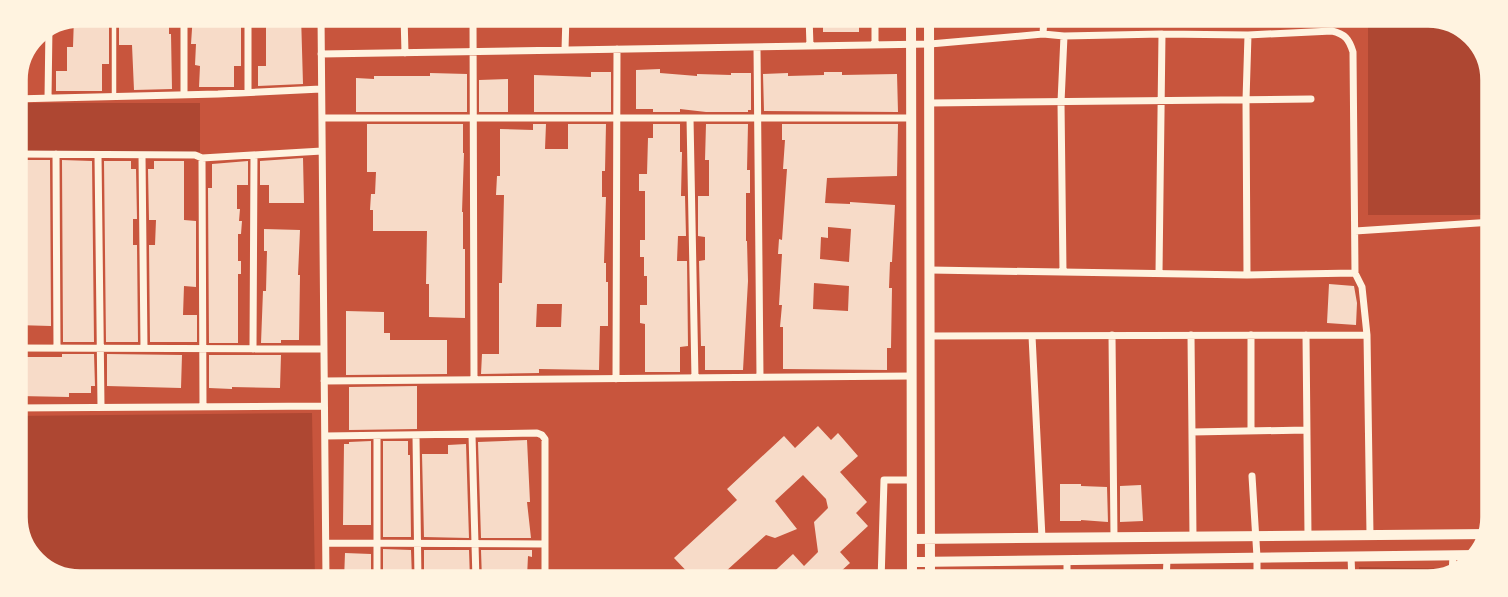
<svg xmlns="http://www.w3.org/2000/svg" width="1508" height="597" font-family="Raleway,sans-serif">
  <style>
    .green { fill: #ae4732 }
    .building { fill: #f7dbc8; fill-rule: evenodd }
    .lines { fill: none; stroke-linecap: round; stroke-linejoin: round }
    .service { stroke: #fff3e0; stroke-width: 4.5 }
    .minor { stroke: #fff3e0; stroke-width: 7 }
    .tertiary { stroke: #fff3e0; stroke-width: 10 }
    .rim { fill: none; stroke: #fff3e0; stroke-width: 3.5 }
  </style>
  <rect width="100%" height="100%" fill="#c8553d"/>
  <path class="green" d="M1368 17 1449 18 1480 40 1494 76 1493 215H1368Z
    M14 103H200V152L14 153Z
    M312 413 315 580 59 579 28 557 14 521V416Z
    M1359 567 1468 569 1428 583H1360Z"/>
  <path class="building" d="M81 14H109V64H102V91H56V71H67V47H73L74 17Z
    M193 14H241V66H234V87H199L200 66 195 65 196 44H191Z
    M266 14 301 15 303 84 258 86V66H266Z
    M119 16 169 17V34H171L172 89 134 90 132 45H119Z
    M823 16H859V32H823Z
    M660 69V73L697 76V74L731 75V73H751V110H748V112H706L680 109V112H653V109H636V70Z
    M591 72H611V112H534V75L591 77Z
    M824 72H842V75L897 74 898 112 764 111 763 74 788 73V76L824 75Z
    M430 73 467 74V112H356V78L374 79V76H430Z
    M508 79V112H479V80Z
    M367 124H463V153H464L462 212H463V249H465V318L429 317V284H426L427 231H373V210H370L371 194H375L376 172H367Z
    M533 124H546L545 149H568V124H606L605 171H602V197H606L604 263H606V282H608V326H600L599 370 539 369V373L481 374 482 354H499V283H502L504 195H496L497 176H500V129L533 130ZM537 304H562L561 327H536Z
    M653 124H680V152H682L681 196H685L686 236H678L677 261H687L688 346 680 347V372H645V324L640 323V305H647V276H644V257H640V240H645V191H639V174H647L648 138H653Z
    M706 124H748L747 170H750V193H746V241H747L748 281 743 370H705V346H701L699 261 705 260V237L698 236V196H709V160H705Z
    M782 124H898L897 176 827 178 825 203 850 204V202L895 205 892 262H890L889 288H892L891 348H887V370L783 369V327H780L782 305H779L782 254H778L779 239 782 240 787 169H783L785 140H782ZM828 227 851 229 849 262 820 259 821 237 828 238ZM814 283 849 286 848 311 813 309Z
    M303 158 304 203H269V185H260V161Z
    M22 160H50L51 326 16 325 17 265H24L22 210H17V196H16V185H22Z
    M62 160 92 161 94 342H63Z
    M104 161H131V169H136L137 219H133V245H137L138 342H106Z
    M154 161H184V220L196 221V287L184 286 183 315H197V342H150L149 245H155L156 220H149L148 169H154Z
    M248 161V185H237V209H240L239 221H242L241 234H238V261H241V274H238V343H209L208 188H212V164Z
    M264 229 300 230 298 275H300L299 340H281V343H261L263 291H266L267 251H264Z
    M1329 284 1354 286 1357 303 1356 325 1327 323Z
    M346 311 384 312V333H390V340H447V374L346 375Z
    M62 354H94L95 386H91V393H69V397L19 396V357H62Z
    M107 354 182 355 181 388 107 386Z
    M209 355H281L280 388 232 387V389L209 388Z
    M417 386V429L349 430V387Z
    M818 426 831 440 838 433 858 456 840 472 867 502 856 513 868 526 840 552 850 563 830 581H764L793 554 804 566 818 552 814 522 828 508 826 499 803 475 775 501 797 529 775 538 766 535 715 581H696L674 558 737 500 727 489 784 436 795 448Z
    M527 440 530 502H527L531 538H481L478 442Z
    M371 441V525H343L344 444H349V442Z
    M383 441H408V455H410L411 537H383Z
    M466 444 469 538 424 537 422 454H448V445Z
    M1060 484H1081V486L1107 487 1108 522 1081 520V521H1060Z
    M1141 485 1143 521 1120 522V486Z
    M383 549 411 550 412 578 383 579Z
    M424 550H469L470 580 424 578Z
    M481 550H532V557L528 556 527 577 503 576 502 581 482 580Z
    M345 553 371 554V580H344Z"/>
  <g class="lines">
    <path class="service" d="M114 14V96"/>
    <path class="minor" d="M184 14V94
      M321 15 326 580
      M404 15 405 53
      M473 15 474 380
      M809 16 810 46
      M875 16V45
      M1043 34 1044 17
      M757 47 760 377
      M565 50 566 15
      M321 54 930 44 1043 34 1064 36 1162 34 1248 35 1332 31C1345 34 1349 39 1353 52L1355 273 1362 287 1367 335
      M248 92V14
      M48 98 49 27
      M14 99 218 94 321 89
      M930 103 1311 99
      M322 118H911
      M690 118 695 378
      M14 154 195 155 202 158 322 151
      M56 154 57 348
      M98 155 101 406
      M142 155 144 348
      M202 158 203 406
      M1355 231 1493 222
      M930 270 1247 275 1355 273
      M1063 272 1061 102 1064 36
      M1159 273 1162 34
      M1247 275 1246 100 1248 35
      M1112 335 1114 537
      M1191 335 1193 537
      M1251 335V431
      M1306 335 1308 536
      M930 336 1367 335 1370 535
      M1032 336 1042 538
      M14 348 324 349
      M253 349 254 155
      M616 379 617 49
      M324 381 912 376
      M14 408 324 406
      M1192 432 1307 430
      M472 435 476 580
      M325 436 537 433 542 435 545 439V581
      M377 436V580
      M416 436 418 580
      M1252 476 1257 557V583
      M326 543 545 544
      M1351 556 1352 583
      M1067 560V582
      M1452 575 1453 555
      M881 582 884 480H912
      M1166 582 1167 559"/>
    <path class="tertiary" d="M911 16 912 582
      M929 16 930 582
      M912 539 1490 534
      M912 562 1478 555"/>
  </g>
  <path d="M0 0H1508V597H0ZM80 26H1428A54 54 0 0 1 1482 80V517A54 54 0 0 1 1428 571H80A54 54 0 0 1 26 517V80A54 54 0 0 1 80 26Z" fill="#fff3e0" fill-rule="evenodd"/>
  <path class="rim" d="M80 26H1428A54 54 0 0 1 1482 80V517A54 54 0 0 1 1428 571H80A54 54 0 0 1 26 517V80A54 54 0 0 1 80 26Z"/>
</svg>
